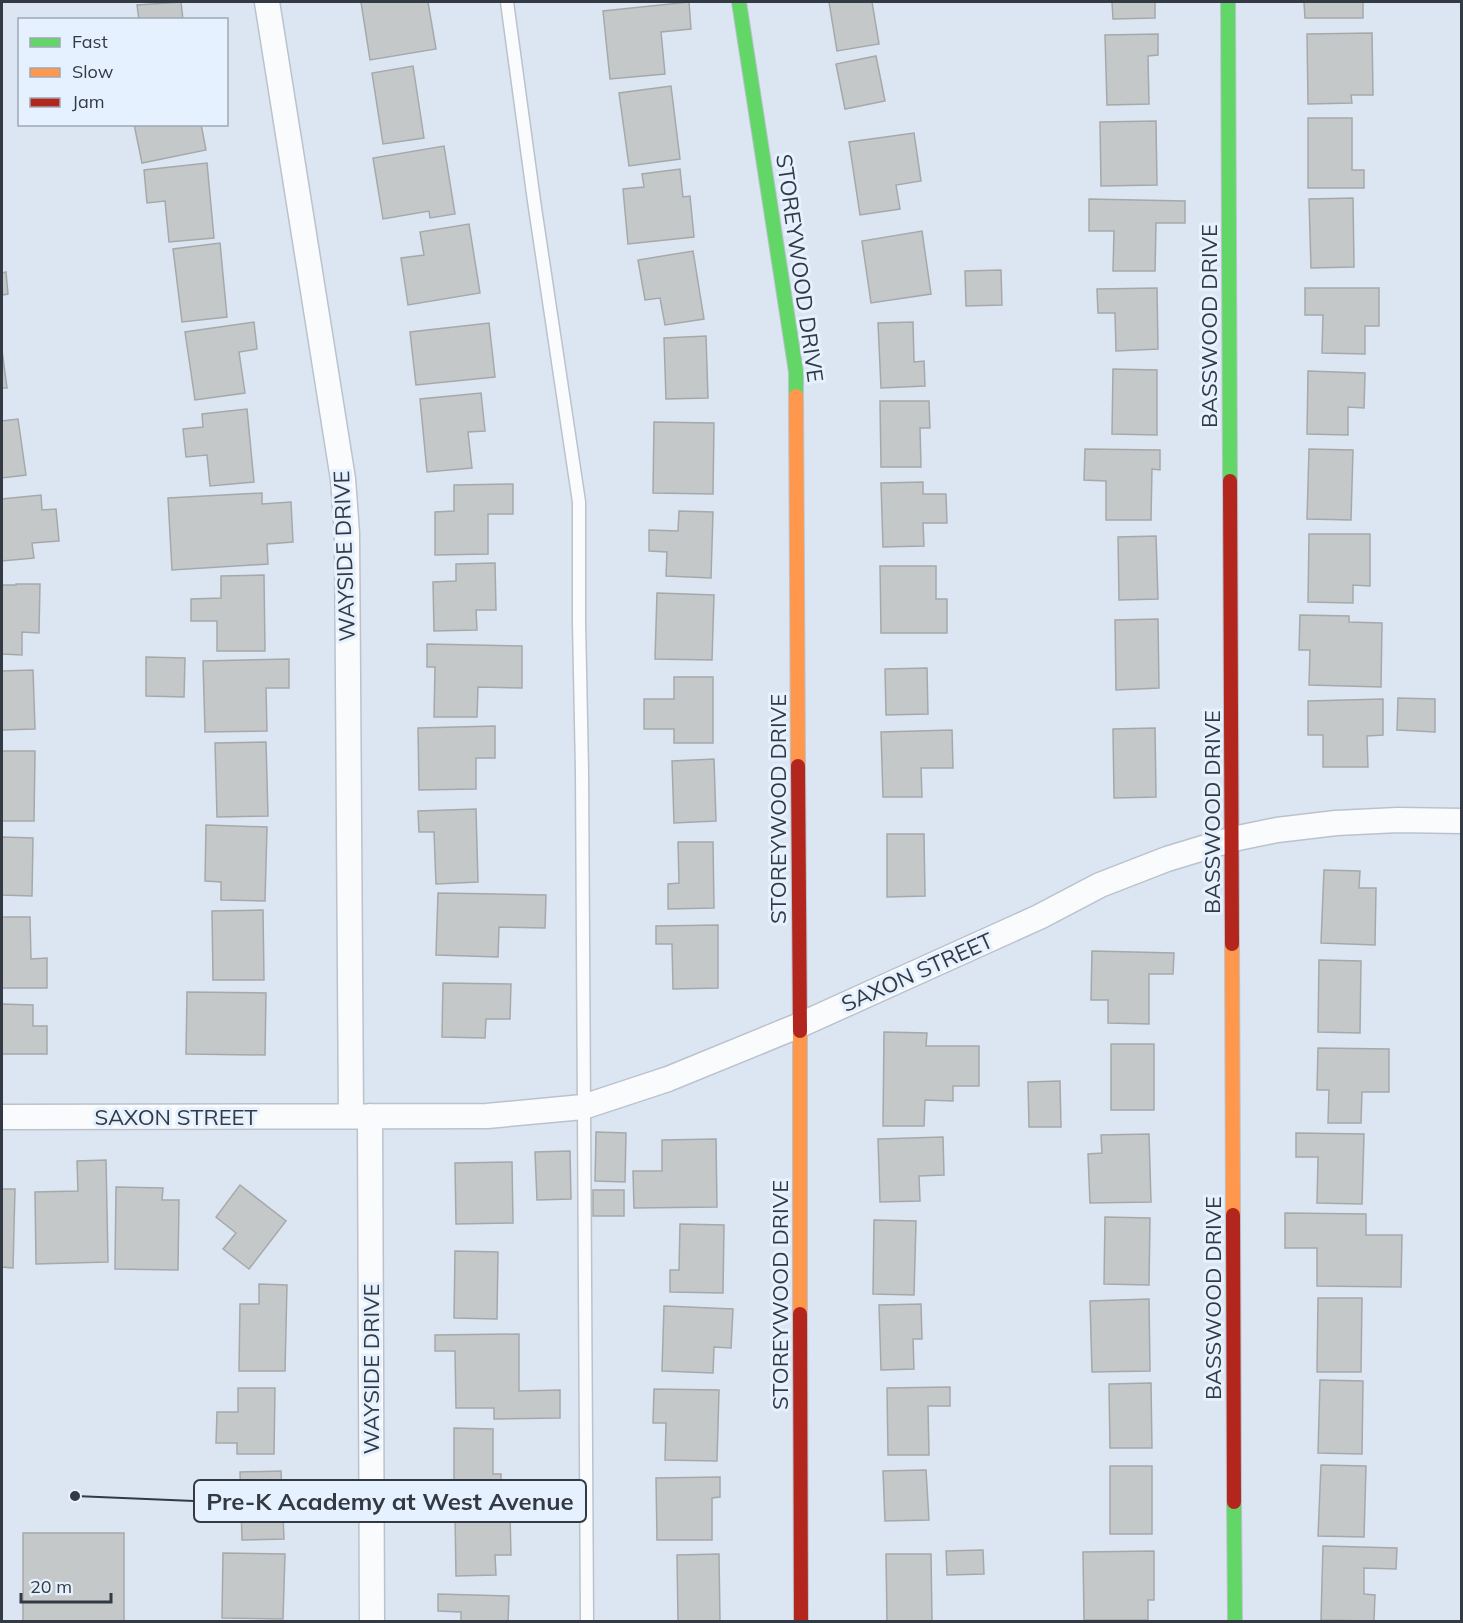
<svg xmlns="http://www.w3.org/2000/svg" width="1463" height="1623" font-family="Mulish,sans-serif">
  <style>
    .building { fill: #c4c8c9; stroke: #a6a9aa; stroke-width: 1.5 }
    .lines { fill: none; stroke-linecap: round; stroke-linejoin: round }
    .lane-casing { stroke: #bbc2cc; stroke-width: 15 }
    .street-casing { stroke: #bbc2cc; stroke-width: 27 }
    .fast-casing { stroke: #bbc2cc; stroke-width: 16 }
    .slow-casing { stroke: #bbc2cc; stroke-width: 16 }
    .jam-casing { stroke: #bbc2cc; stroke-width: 16 }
    .lane { stroke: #fafbfd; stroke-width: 12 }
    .street { stroke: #fafbfd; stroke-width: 24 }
    .fast { stroke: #63d668; stroke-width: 14 }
    .slow { stroke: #ff974d; stroke-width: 14 }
    .jam { stroke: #b3261e; stroke-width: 14 }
    .labels { text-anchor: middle; stroke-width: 6; stroke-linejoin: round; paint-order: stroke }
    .street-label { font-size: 22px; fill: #333a43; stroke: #e6f1ff }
    .leader { fill: none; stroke: #333a43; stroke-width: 2 }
    .callout-dot { fill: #333a43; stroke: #e6f1ff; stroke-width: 2 }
    .callout { fill: #e6f1ff; stroke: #333a43; stroke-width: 2 }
    .callout-label { font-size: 24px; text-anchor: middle; font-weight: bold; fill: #333a43 }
  </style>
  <rect width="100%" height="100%" fill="#dce5f2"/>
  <path class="building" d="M181 2 183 20H139L137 5Z
    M361 2H428L436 49 370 60Z
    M689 2 691 29 661 32 665 74 610 79 603 11Z
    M829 2H872L879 44 837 51Z
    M1112 2H1155V18L1113 19Z
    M1304 2H1363V18H1305Z
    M1372 33 1373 95H1351L1352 103 1308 104 1307 34Z
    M1158 34V55L1148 56 1149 104 1107 105 1105 35Z
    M876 56 885 101 845 109 836 64Z
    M413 66 424 138 383 144 372 73Z
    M671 86 680 159 629 166 619 93Z
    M1308 118H1352V170H1364V188H1308Z
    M1156 121 1157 185 1101 186 1100 122Z
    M134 124H201L206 150 142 163Z
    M914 133 921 181 896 185 900 209 860 215 849 142Z
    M444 146 455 214 430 218 429 211 383 219 373 158Z
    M207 163 214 238 169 242 165 201 147 203 144 170Z
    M680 169 683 197 690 196 694 237 628 244 623 189 644 187 642 174Z
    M1353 198 1354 267 1311 268 1309 199Z
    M1089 199 1185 201V223H1156L1155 271H1113L1114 231H1089Z
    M469 224 480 293 408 305 401 258 424 255 420 232Z
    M922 231 931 294 871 303 862 241Z
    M220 243 227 317 182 322 173 249Z
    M693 251 704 319 665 325 660 298 645 300 638 260Z
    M1001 270 1002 305 966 306 965 271Z
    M6 272 8 294 2 295V273Z
    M1157 288 1158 349 1116 351 1115 313H1098L1097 289Z
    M1305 288H1379V326H1365V354L1322 353 1323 315H1305Z
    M254 322 257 349 239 352 245 393 195 400 185 332Z
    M913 322 914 362 924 361 925 386 881 388 878 323Z
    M489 323 495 377 416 385 410 332Z
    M706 336 708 398 666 399 664 338Z
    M2 350 7 388H2Z
    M1113 369 1157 370V435L1112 434Z
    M1308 371 1365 373 1364 408 1348 407V435L1307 434Z
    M481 393 485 431 468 432 472 468 427 472 420 399Z
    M880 401H929L930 428H920L921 467H881Z
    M247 409 254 482 210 486 207 455 186 457 183 429 203 427 202 414Z
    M18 419 26 475 2 478V421Z
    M654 422 714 423 713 494 653 493Z
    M1085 449 1160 450V470L1152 469 1151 520H1106V481L1084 480Z
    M1309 449 1353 450 1351 520 1307 519Z
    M923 482V494H946L947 523H923L924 546 883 547 881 483Z
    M513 484V514H488V554L435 555V512L454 511V485Z
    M262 493V504L291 502 293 542 267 544 268 564 172 570 168 498Z
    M41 495 42 510 56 509 59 541 32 543 34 558 2 561V499Z
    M679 511 713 512 711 578 666 576 667 552 649 551V530L678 531Z
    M1309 534H1370V586L1353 585V603L1308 602Z
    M1156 536 1158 599 1119 600 1118 537Z
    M495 563 496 610H476L477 630 434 631 433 582 456 581V564Z
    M880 566H936V599H947V633H881Z
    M264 575 265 651H217V621H191V599L221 598V576Z
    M16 584H40L39 633 22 632V655L2 654V585H16Z
    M657 593 714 595 712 660 655 659Z
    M1300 615 1349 616V622L1382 623 1381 687 1309 685 1310 650H1299Z
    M1158 619 1159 688 1116 690 1115 620Z
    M427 644 522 646V688L478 687 477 717H434L435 667H427Z
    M146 657 185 658 184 697 146 696Z
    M289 659V688H266L267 731 205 732 203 661Z
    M927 668 928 714 886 715 885 669Z
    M33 670 35 729 2 730V671Z
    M674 677H713V743H674V729H644V699H674Z
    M1398 698 1435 699V732L1397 730Z
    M1383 699V735L1367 736 1368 767H1323V735H1308V701Z
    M495 726V758H476V789L419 790 418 728Z
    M1155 728 1156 797 1114 798 1113 729Z
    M952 730 953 768H921L922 797H883L881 732Z
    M266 742 268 816 217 817 215 743Z
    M2 751H35L34 821H2Z
    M714 759 716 821 674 823 672 761Z
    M476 809 478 882 436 884 434 832H419L418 811Z
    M206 825 267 827 265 901 221 900V882L205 881Z
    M887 834H924L925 896 887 897Z
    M2 837 33 838 32 896 2 895Z
    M678 842H713L714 908 668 909V884L679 883Z
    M1324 870 1360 871 1359 888H1376L1375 945 1321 943Z
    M438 893 546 895 545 928 499 927 498 957 436 955Z
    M263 910 264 980H213L212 911Z
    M2 917H30L31 959 47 958V988H2Z
    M718 925V988L673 989 672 944H656V926Z
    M1092 951 1174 953 1173 974H1149V1024L1108 1023V1000H1091Z
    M1319 960 1361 961 1360 1033 1318 1032Z
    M443 983 511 984 510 1019H486L485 1038 442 1037Z
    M187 992 266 993 265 1055 186 1054Z
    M2 1004 33 1005V1026H47V1054H2Z
    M884 1032 927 1033 926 1046H979V1086H953V1101L925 1100 924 1126H883Z
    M1111 1044H1154V1110H1111Z
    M1318 1048 1389 1049V1092H1362L1361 1123H1328L1329 1090H1317Z
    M1060 1081 1061 1127H1029L1028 1082Z
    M596 1132 626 1133 625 1182 595 1181Z
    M1296 1133 1364 1134 1362 1204 1317 1203 1318 1157H1296Z
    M1149 1134 1151 1202 1090 1203 1088 1154 1102 1153 1101 1135Z
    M943 1137 944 1175 919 1176 920 1201 880 1202 878 1139Z
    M716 1139 717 1207 634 1208 633 1171H662V1140Z
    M570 1151 571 1199 537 1200 535 1152Z
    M106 1160 108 1262 36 1264 35 1192 78 1191 77 1161Z
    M512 1162 513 1223 456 1224 455 1163Z
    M240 1185 286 1221 249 1269 223 1249 236 1233 216 1217Z
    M116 1187 163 1188 162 1200H179L178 1270 115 1269Z
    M2 1189H15L13 1268 2 1267Z
    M593 1190H624V1216H593Z
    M1285 1213 1366 1214V1235H1402L1401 1287 1317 1286V1248H1285Z
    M1105 1217 1150 1218 1149 1285 1104 1284Z
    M874 1220 916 1221 914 1295 873 1294Z
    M680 1224 724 1225 723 1293 670 1292V1270H679Z
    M455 1251 498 1252 497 1319 454 1318Z
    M259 1284 287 1285 285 1371H239L240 1304H259Z
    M1318 1298H1362L1361 1372H1317Z
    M1149 1299 1150 1371 1092 1372 1090 1301Z
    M921 1304 922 1339H913L914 1369 881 1370 879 1305Z
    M664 1306 733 1309 731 1348 714 1347 713 1373 662 1371Z
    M519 1334V1391L560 1390V1418L494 1419V1408H456L455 1351H435V1335Z
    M1320 1380 1363 1381 1362 1454 1318 1453Z
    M1151 1383 1152 1448H1110L1109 1384Z
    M950 1387V1406H928L929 1455H888L887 1388Z
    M238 1388H275L274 1454H237V1443H216L217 1412H238Z
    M654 1389 719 1390 717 1461 665 1460 666 1423H653Z
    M454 1428 493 1429V1474H501V1496L454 1495Z
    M1321 1465 1366 1466 1364 1537 1318 1536Z
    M1110 1466H1152V1534H1110Z
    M926 1470 929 1520 885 1521 883 1471Z
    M281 1471 284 1539 242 1540 240 1472Z
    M720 1477V1497L712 1498V1540H657L656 1478Z
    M510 1513 511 1555H495L496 1575 456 1576 455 1514Z
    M23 1533H124V1622H23Z
    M1323 1546 1397 1548 1396 1569 1364 1568V1594L1375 1595 1374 1621 1321 1620Z
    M983 1550 984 1574 947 1575 946 1551Z
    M1154 1551V1600H1148V1620H1084L1083 1552Z
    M223 1553 285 1554 283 1619 222 1618Z
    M719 1554 720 1622H678L677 1555Z
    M886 1554H931L932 1621H887Z
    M438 1594 509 1596 508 1622H461V1612L438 1611Z"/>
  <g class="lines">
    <g class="lane-casing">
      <path id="lane" d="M507 2 534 201 579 502V622L582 771 587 1622"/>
    </g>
    <g class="street-casing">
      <path id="street" d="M267 2 343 479 347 533 351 1116
        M370 1116 372 1622
        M2 1117 487 1116 583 1107 668 1079 800 1025 1039 917 1100 885 1167 859 1233 839 1277 830 1336 823 1398 820 1462 821"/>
    </g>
    <g class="fast-casing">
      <path id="fast" d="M739 2 796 372V396
        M1228 2 1230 481
        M1234 1502 1235 1622"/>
    </g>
    <g class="slow-casing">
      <path id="slow" d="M796 396 798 766
        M1232 944 1233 1215
        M800 1031V1314"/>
    </g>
    <g class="jam-casing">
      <path id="jam" d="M1230 481 1232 944
        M798 766 800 1031
        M1233 1215 1234 1502
        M800 1314 801 1622"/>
    </g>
    <use href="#lane" class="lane"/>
    <use href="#street" class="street"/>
    <use href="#fast" class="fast"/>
    <use href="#slow" class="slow"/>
    <use href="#jam" class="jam"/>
  </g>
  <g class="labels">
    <g class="street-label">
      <text transform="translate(800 268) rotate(82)" y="8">STOREYWOOD DRIVE</text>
      <text transform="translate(1209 326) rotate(-90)" y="8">BASSWOOD DRIVE</text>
      <text transform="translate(344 556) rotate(-92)" y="8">WAYSIDE DRIVE</text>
      <text transform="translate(778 809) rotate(-90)" y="8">STOREYWOOD DRIVE</text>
      <text transform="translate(1212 812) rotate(-90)" y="8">BASSWOOD DRIVE</text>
      <text transform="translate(917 972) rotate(-24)" y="8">SAXON STREET</text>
      <text x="176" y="1125">SAXON STREET</text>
      <text transform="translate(780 1295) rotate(-90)" y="8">STOREYWOOD DRIVE</text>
      <text transform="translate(1213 1298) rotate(-90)" y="8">BASSWOOD DRIVE</text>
      <text transform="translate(371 1369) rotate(-90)" y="8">WAYSIDE DRIVE</text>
    </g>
  </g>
  <path class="leader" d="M75 1496L194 1501"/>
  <circle class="callout-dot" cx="75" cy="1496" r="6"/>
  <rect class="callout" x="194" y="1480" width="392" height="42" rx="6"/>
  <g class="callout-label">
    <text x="390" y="1510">Pre-K Academy at West Avenue</text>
  </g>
  <rect width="1463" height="1623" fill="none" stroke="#333a43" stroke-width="6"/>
  <rect x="18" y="18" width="210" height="108" fill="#e6f1ff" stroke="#9ea8b4" stroke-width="1.5"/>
  <rect x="30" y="38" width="30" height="9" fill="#63d668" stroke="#9ea8b4" stroke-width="1.5"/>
  <text x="72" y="48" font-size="18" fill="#333a43">Fast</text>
  <rect x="30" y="68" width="30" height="9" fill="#ff974d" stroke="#9ea8b4" stroke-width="1.5"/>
  <text x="72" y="78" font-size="18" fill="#333a43">Slow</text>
  <rect x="30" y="98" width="30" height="9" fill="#b3261e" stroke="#9ea8b4" stroke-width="1.5"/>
  <text x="72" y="108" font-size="18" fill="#333a43">Jam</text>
  <path d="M21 1593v9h90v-9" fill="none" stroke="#333a43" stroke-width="3"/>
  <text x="30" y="1593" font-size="18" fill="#333a43" stroke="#e6f1ff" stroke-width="4.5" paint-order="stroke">20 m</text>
</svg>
